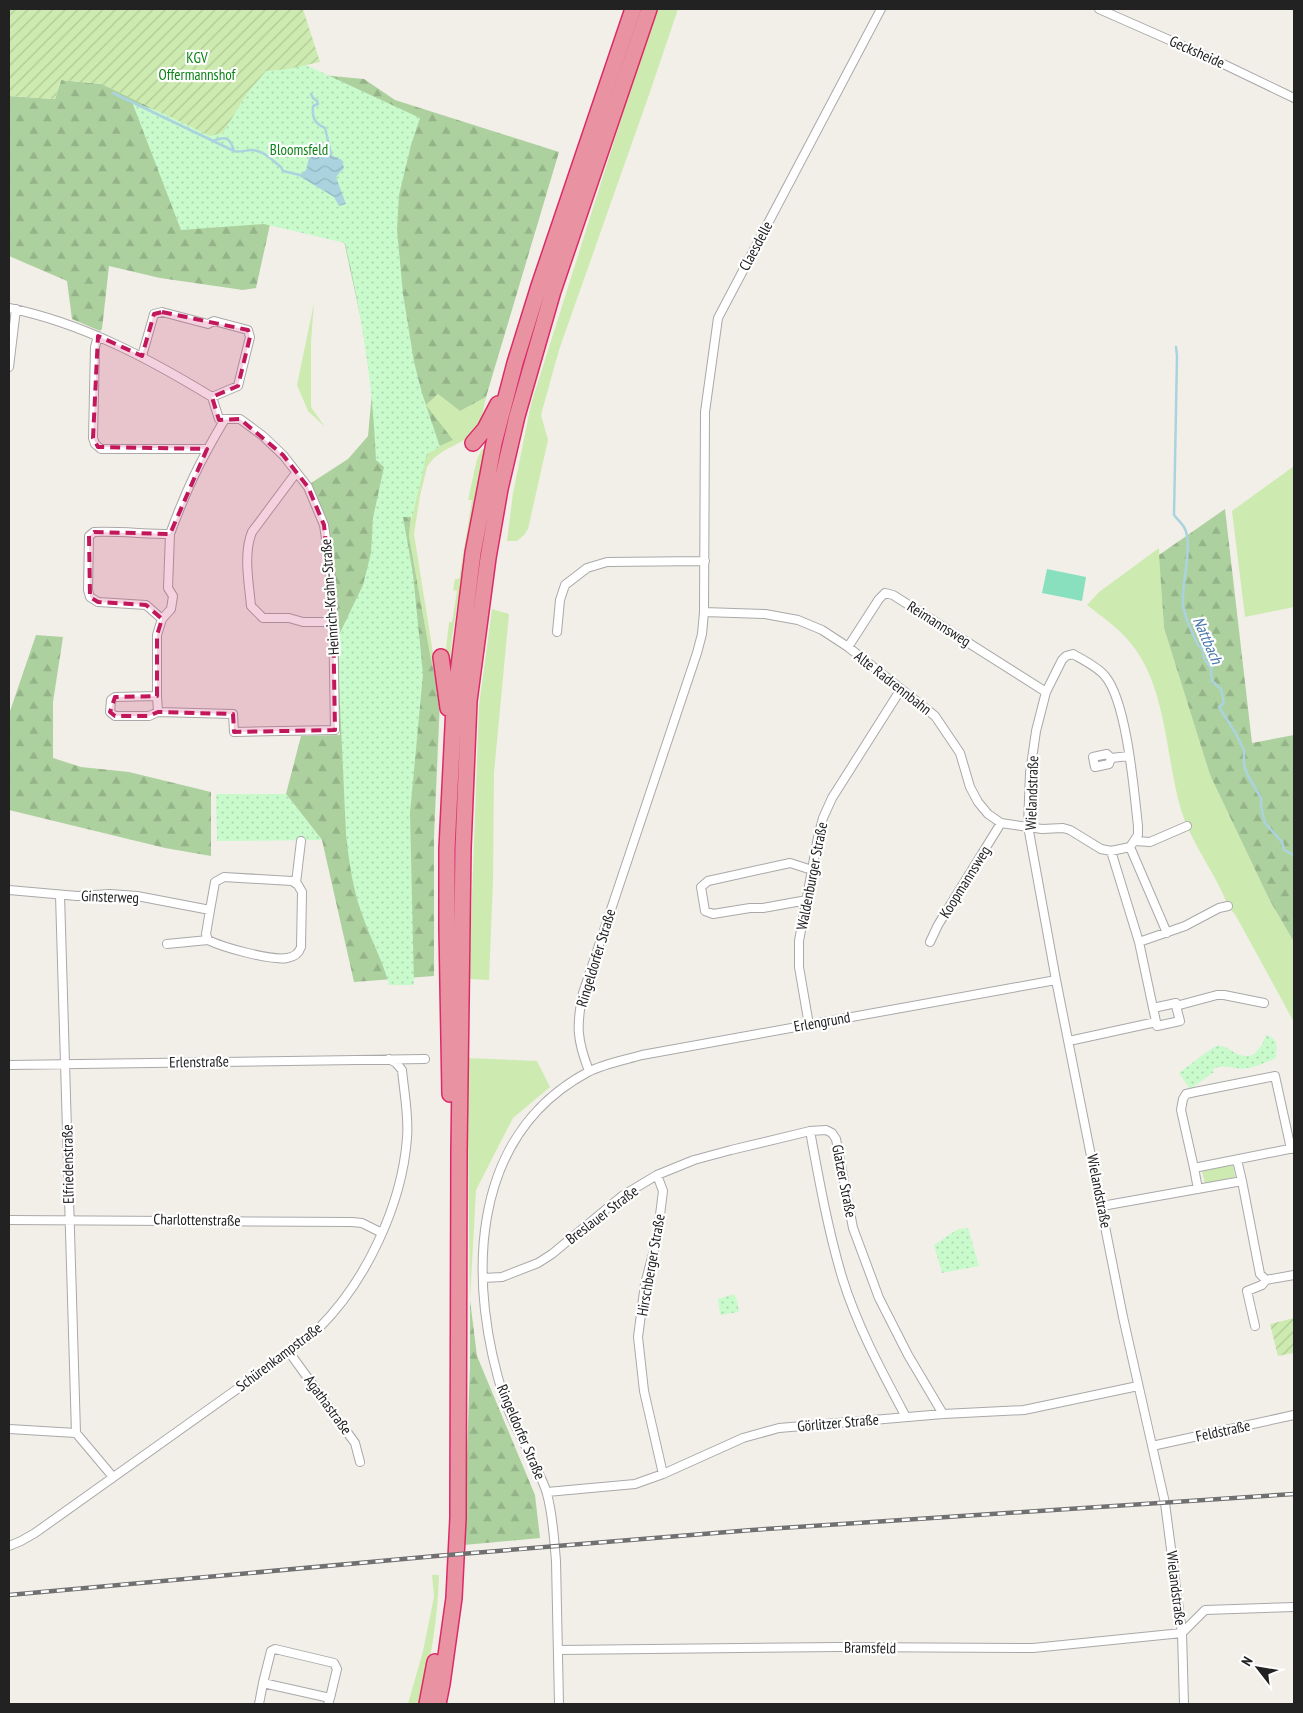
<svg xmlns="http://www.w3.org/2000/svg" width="1303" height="1713" font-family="'PT Sans Narrow',sans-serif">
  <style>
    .grass { fill: #cdebb0 }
    .forest { fill: url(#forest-firs) }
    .park { fill: url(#park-dots) }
    .garden { fill: url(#garden-furrows) }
    .pitch { fill: #88e0be }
    .water { fill: url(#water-waves) }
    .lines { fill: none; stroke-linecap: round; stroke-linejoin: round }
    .stream { stroke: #aad3df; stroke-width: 2.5 }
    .street-casing { stroke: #a9a9a9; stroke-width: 10 }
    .highway-casing { stroke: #dc2a67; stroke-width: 18 }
    .street { stroke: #fff; stroke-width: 8 }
    .highway { stroke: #e892a2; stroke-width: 15 }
    .rail-casing { stroke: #707070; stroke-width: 4.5 }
    .rail { stroke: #fff; stroke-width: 2.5; stroke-dasharray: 8; stroke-linecap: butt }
    .marked { fill: #c2185b; fill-opacity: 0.2; stroke: #c2185b; stroke-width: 4; stroke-dasharray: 10 6; stroke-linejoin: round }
    .labels { text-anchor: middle; stroke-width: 4.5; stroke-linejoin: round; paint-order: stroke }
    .street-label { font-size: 15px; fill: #222; stroke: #fff }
    .park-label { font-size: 15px; fill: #0c8416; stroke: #fff }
    .water-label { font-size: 16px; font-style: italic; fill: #4a7aab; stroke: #fff }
  </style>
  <defs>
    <pattern id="forest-firs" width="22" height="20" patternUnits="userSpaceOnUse" patternTransform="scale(1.25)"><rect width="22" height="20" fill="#add19e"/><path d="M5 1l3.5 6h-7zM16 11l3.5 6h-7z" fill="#95b388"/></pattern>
    <pattern id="park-dots" width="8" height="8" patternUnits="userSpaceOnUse" patternTransform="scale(1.25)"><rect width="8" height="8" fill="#c8facc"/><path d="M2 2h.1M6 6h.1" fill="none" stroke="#acd6af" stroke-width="1.8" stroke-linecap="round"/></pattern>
    <pattern id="garden-furrows" width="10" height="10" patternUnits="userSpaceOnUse" patternTransform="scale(1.25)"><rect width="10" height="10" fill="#cdebb0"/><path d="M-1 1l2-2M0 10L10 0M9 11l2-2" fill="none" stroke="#b0c997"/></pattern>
    <pattern id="water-waves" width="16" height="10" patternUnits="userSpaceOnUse" patternTransform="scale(1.25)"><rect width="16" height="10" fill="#aad3df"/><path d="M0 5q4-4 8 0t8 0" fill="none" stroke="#92b5bf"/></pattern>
  </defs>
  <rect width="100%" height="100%" fill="#f2efe9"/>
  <path class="grass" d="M656 9H678L650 92 559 350 541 415 548 440 528 529 524 535 517 541H507L513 493 531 404Z
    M314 303 311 342V407L325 427 308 411 297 385Z
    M438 394 460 411 486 397 480 427C466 445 440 446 427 467L420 496 414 534 433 653H437L445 710 440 711V700L430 654 409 536 410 525 422 473 429 451 426 405Z
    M482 449 486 450 465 558 452 638 450 669 445 658 449 622H452L457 591 453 590 455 579H459L472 500H468L477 459Z
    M1294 466V607L1245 617 1232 511Z
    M1159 548 1164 628 1210 775 1269 899 1294 942V1022L1236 916 1228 906C1216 874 1193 846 1182 813 1165 759 1168 685 1128 640 1116 626 1101 616 1087 605L1099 592Z
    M492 609 509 614 494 773 493 882 489 980 469 979 479 705Z
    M467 1058 537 1061 550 1087 513 1118 476 1190 470 1300Z
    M1233 1165 1235 1177 1205 1184 1202 1171Z
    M432 1575H439C438 1618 430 1662 421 1704H408L423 1651 434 1597Z"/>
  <path class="forest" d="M300 73 364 79 395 100 559 152 486 397 460 411 438 394 426 405 453 440 429 451C420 478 411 507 409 536L430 654 440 700 434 837V976L354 982 322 840 286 794 301 736 340 735 333 551 327 522 311 483 348 459 368 436 372 392 362 324 335 199Z
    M61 80 102 84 210 136 275 202 256 288 243 290 160 278 109 266 102 329 100 331 72 319 67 281 9 256V96L55 99Z
    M1225 509 1252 743 1294 735V942L1269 899 1210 775 1164 628 1159 555Z
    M36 635 63 637 53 702V758L81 767 129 772 211 792V856L165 848 9 810V714Z
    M470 1300 477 1356 535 1495 540 1538 464 1545 470 1366Z"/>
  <path class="park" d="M267 60 306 65 420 118 411 145 399 195 397 230 403 294 414 362 422 393 440 447 427 454 412 517H403L413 574 423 674 410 813 414 985H389C383 961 371 940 363 917 353 891 349 862 346 834L337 639 363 585 371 553 373 518 384 467 376 460C373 386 362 315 345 243L264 224 181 230 132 102 214 130Z
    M216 794H286L322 840 217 841Z
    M1266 1035C1280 1040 1276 1045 1276 1058L1274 1059C1265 1062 1257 1067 1247 1068 1235 1071 1224 1062 1212 1070L1214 1072 1190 1089 1179 1073C1185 1069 1213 1046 1217 1046 1230 1044 1234 1060 1253 1055L1262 1045Z
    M968 1228 979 1266 942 1273 934 1245 958 1229Z
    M734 1294 737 1300 739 1312 720 1315 718 1299Z"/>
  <path class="garden" d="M9 9H303L320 62 288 69 266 71 246 95 223 133 210 136 102 84 61 80 55 99 9 96Z
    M1294 1318V1353L1278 1356 1270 1324Z"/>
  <path class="pitch" d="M1047 569 1086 577 1082 601 1042 593Z"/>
  <path class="water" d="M318 142 323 145 327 153 342 160 344 168 336 177 346 204 339 206 334 197 299 176 306 170 312 146Z"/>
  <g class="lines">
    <path class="stream" d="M113 93 234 151C240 153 245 150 251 150 263 150 272 160 281 167L283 171 300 175
      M311 94 313 98 317 101 318 104 313 106C312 118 314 123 325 128L331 154
      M213 141C226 136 230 137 234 151
      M1176 347 1177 356 1174 515C1177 519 1181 522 1184 527 1194 544 1181 583 1183 605 1185 620 1192 632 1198 645L1202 648 1205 660 1211 668 1212 681 1221 689 1224 703 1219 707 1235 732 1244 750V765L1248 776 1261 798V807L1265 823 1282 842 1284 850 1294 855"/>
    <g class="street-casing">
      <path id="street" d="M1099 9 1217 61 1294 98
        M9 308C82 323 148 358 212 397L219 419H240L263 436 283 455 308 487 324 525 330 567 333 611 335 730 234 732 233 714 158 712 149 716H115L110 712 111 700 115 697 157 696
        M98 336 95 347 93 438 95 444 101 449H207
        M142 356 154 314 162 312 208 324 214 321 248 330 250 337 238 386 212 397
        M9 367 16 309
        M296 473 252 532C243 554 249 583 251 606L263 618H289L303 622H333
        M704 612 765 614 798 620 822 630 848 647 935 716 960 753 970 787 978 802 988 814 1001 823 1042 829 1063 828 1070 830 1101 849 1111 851 1130 847 1138 835V826C1134 791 1127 702 1105 676 1098 667 1083 660 1073 654L1066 656 1062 660 1046 692 1036 731 1030 773 1028 826 1056 980 1123 1317 1165 1503 1182 1633 1184 1704
        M162 619 146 605 98 602 90 597 88 590 89 536 94 532C120 531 145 534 170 534 186 490 201 459 225 419
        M557 632 560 600 565 585 587 568 607 562 705 561
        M848 647 879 599 885 593 893 595 1046 692
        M158 712 157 696V635L162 619 171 609 173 596 168 588 170 534
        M1111 758 1107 754 1093 757 1095 767 1109 764 1111 758 1129 756
        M1135 841 1150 842 1187 826
        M1130 847 1167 933
        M1111 851 1139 942 1153 1008
        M296 883 301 841
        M9 890 77 896 110 894 137 896 210 910 215 882 224 877 292 881 298 885 302 892 301 947C299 953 294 957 287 958 271 961 222 947 208 940L206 934 210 910
        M60 895 76 1433
        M807 900 763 908H750L713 914 705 911 701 887 708 881 790 863 812 870
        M930 942 938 925 1001 823
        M1139 942 1185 926 1219 908 1228 906
        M167 944 208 940
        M1176 1006 1180 1021 1157 1026 1153 1008 1176 1003V1006L1217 995H1224L1264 1003
        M809 1025 799 967V941L818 837 823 818 832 798 901 689
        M1069 1041 1156 1022
        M9 1065 425 1059
        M589 1071C577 1040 576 1026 583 993L697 653 702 634 704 612 705 412 718 318 881 9
        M810 1131C819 1180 828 1230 842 1277 857 1326 882 1372 906 1417
        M1194 1168 1181 1110 1183 1099 1186 1094 1195 1092 1275 1076 1291 1149
        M657 1175 663 1191 657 1239 645 1284 638 1337 644 1391 663 1474
        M1242 1181 1260 1274 1266 1280 1294 1275
        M1198 1189 1194 1168 1294 1148
        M1102 1206 1242 1181 1237 1160
        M9 1220 352 1222 362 1223 382 1233
        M483 1278 502 1277 538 1263 552 1254 622 1196 657 1175 694 1160 731 1150 810 1131 826 1130 832 1133 836 1139 853 1228 879 1298 908 1355 943 1414
        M1255 1326 1247 1291 1262 1285 1266 1280
        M289 1352 355 1443 360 1462
        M9 1429 76 1433 113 1477
        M1152 1446 1294 1415
        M547 1492 635 1484 663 1474 743 1438 779 1428 943 1414 1024 1410 1138 1386
        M9 1546 21 1541 35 1533 289 1352C299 1344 310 1337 319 1328 366 1281 402 1205 407 1138 409 1116 404 1092 402 1070L396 1063 389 1059
        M1182 1633 1205 1610 1294 1607
        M558 1650 839 1647 1033 1648 1182 1633
        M263 1683 271 1651 275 1649 334 1663 337 1669 330 1698
        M259 1704 263 1683 330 1698 328 1704
        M559 1704 556 1561C554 1539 553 1515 547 1494 545 1485 540 1477 537 1469 526 1447 513 1424 505 1401 467 1285 467 1137 588 1072 603 1064 625 1060 642 1055L1056 980"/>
    </g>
    <g class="highway-casing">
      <path id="highway" d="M473 443 485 429 498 404
        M441 657 448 708
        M450 1094 447 928V849L454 706 473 553 494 443 515 363 539 286 633 9
        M427 1704 435 1662
        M438 1704 442 1684 454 1598 458 1518 459 1152 463 848 469 701 488 558 500 489 517 416 553 291 649 9"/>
    </g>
    <use href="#street" class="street"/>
    <use href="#highway" class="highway"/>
    <g class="rail-casing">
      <path id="rail" d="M9 1595 436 1556 752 1530 1294 1494"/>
    </g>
    <use href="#rail" class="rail"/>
  </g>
  <path class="marked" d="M162 312 248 330 250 337 238 386 212 397 219 420 240 419 283 455 308 487 324 525 333 611 335 730 234 732 233 714 158 712 149 716H115L110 712 115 697 157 696V635L162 619 146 605 98 602 90 597 89 536 94 532 170 534 207 449 98 447 93 438 98 336 142 356 154 314Z"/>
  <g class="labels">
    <g class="street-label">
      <text transform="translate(1197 52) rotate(24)" y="5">Gecksheide</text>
      <text transform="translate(756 246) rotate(-62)" y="5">Claesdelle</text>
      <text transform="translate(330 597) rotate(-94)" y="5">Heinrich-Krahn-Straße</text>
      <text transform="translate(939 624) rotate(32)" y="5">Reimannsweg</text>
      <text transform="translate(893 683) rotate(38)" y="5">Alte Radrennbahn</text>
      <text transform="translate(1032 793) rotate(-88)" y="5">Wielandstraße</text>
      <text transform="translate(812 876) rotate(-79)" y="5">Waldenburger Straße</text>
      <text transform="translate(965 882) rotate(-58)" y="5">Koopmannsweg</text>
      <text transform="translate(110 897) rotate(2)" y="5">Ginsterweg</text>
      <text transform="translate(596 958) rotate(-73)" y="5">Ringeldorfer Straße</text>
      <text transform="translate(822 1022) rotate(-10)" y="5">Erlengrund</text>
      <text transform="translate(199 1062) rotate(-1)" y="5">Erlenstraße</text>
      <text transform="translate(68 1164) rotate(-91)" y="5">Elfriedenstraße</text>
      <text transform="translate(844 1181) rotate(79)" y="5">Glatzer Straße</text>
      <text transform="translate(1099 1191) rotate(79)" y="5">Wielandstraße</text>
      <text transform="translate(602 1215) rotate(-37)" y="5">Breslauer Straße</text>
      <text transform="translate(197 1220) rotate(1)" y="5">Charlottenstraße</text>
      <text transform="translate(651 1265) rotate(-80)" y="5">Hirschberger Straße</text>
      <text transform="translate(279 1357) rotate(-37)" y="5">Schürenkampstraße</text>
      <text transform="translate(328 1405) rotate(54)" y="5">Agathastraße</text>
      <text transform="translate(838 1423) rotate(-5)" y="5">Görlitzer Straße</text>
      <text transform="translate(1223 1431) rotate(-12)" y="5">Feldstraße</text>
      <text transform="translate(521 1432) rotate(67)" y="5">Ringeldorfer Straße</text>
      <text transform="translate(1176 1588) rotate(83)" y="5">Wielandstraße</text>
      <text transform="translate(870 1648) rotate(1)" y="5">Bramsfeld</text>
    </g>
    <g class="park-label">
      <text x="197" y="63">KGV<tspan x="197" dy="17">Offermannshof</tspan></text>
      <text x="299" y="155">Bloomsfeld</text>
    </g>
    <g class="water-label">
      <text transform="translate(1208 640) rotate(66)" y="6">Nattbach</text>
    </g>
  </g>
  <rect width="1303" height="1713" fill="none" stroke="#222222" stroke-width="20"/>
  <g transform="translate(1258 1668) rotate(301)" stroke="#ffffff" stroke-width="4" paint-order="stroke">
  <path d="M0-4L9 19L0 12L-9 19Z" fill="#222222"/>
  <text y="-8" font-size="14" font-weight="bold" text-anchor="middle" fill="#222222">N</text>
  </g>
</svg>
